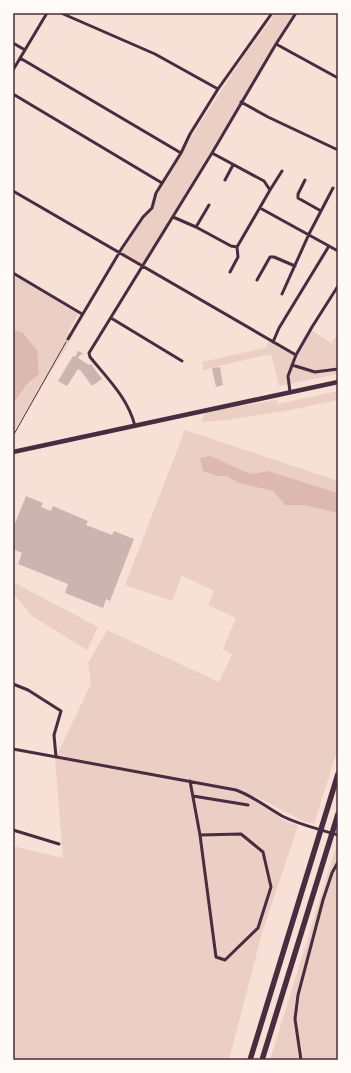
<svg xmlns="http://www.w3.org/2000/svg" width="351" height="1073" font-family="'Work Sans',sans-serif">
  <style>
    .green { fill: #ebcfc5 }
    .water { fill: #dcb8b0 }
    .building { fill: #ccb4b1 }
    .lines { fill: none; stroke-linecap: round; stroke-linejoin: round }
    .path { stroke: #4a2c40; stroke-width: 1 }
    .minor { stroke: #4a2c40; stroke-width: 3 }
    .secondary { stroke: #4a2c40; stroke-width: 4.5 }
    .motorway { stroke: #4a2c40; stroke-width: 5.5 }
    .neatline { fill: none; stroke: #4a2c40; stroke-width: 1.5 }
  </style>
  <rect width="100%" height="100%" fill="#f7e1d7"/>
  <path class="green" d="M276 13H294L142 265 121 254 137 227 153 208 159 191 202 120 246 53Z
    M13 275 78 314 68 332 74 335 13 433V404L27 384 39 374 22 332 13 330Z
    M311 330 331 343 338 333V368L315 372 293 365Z
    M270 340 296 355 288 376V384L279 386 271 354 206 369 204 372 202 362 265 348Z
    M293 366 315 373 338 369V374L289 384V376Z
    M338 391V400L285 411 227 420 201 422 205 412 277 400 278 404Z
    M185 430 338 481V493L268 471 251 474 234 466 218 476H227L238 483 273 491 285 505H303L338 513V748L314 824 303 821 255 796 253 800 282 819 298 826 262 933 229 1060H13V846L63 858 55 759 91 684 88 663 107 630 219 682 232 654 223 649 236 618 208 605 214 591 182 576 172 601 125 585Z
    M13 582 98 627 87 650 32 616 13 593Z
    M338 840V1060H270Z"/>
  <path class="water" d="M13 330 22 332 37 350 39 374 27 384 13 404Z
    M210 456 251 474 268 471 338 493V513L303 505H285L273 491 238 483 227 476H218L203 471 200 458Z"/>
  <path class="building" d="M78 351 83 353 82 355 81 354 78 358 89 365 91 364 102 379 92 386 81 371 78 369 67 386 58 381 73 356 75 357Z
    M220 367 223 385 216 387 212 368Z
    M26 496 43 503 41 507 51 511 53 506 88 521 86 525 112 535 114 531 134 539 110 601 106 599 103 608 65 593 68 584 18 564 22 553 13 549V528Z"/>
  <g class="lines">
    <path class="path" d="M13 436 66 342"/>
    <path class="minor" d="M61 13 155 54 218 89
      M13 43 25 50
      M276 44 338 78
      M20 58 181 153
      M13 70 47 13
      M13 94 162 183
      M241 102 268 117 338 150
      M225 180 233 165
      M305 180 298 194V198L321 211
      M270 190 282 171
      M13 191 296 355
      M260 208 338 251
      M173 217 196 227 231 246 237 247 270 190 264 181 212 153
      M196 227 209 205
      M230 272 238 257 237 247
      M13 273 82 314
      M257 280 270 257H274L295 266
      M282 294 309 234 333 188
      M111 318 182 361
      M68 339 122 248 143 217 152 208 156 193 181 153 190 134 218 89 272 13
      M273 342 279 328 329 246
      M292 365 315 372 338 369
      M290 392 288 376 296 355 312 327 338 286
      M135 426C128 398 107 378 90 357L89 353 212 153 276 44 296 13
      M13 684 28 690 61 711 54 735 56 757
      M13 749 236 790C253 796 266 807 282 816 300 825 319 829 338 835
      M190 781 200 835 241 834 263 852 271 887 258 928 225 960 216 957 200 835
      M193 796 248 805
      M13 830 59 844
      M301 1060 295 1019 298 995 323 900 332 873 338 862"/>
    <path class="secondary" d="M13 452 338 382"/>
    <path class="motorway" d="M250 1060 338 774
      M262 1060 338 814"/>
  </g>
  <rect width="351" height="1073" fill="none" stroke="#fffaf5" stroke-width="28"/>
  <rect x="14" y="14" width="323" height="1045" class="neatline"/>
</svg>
